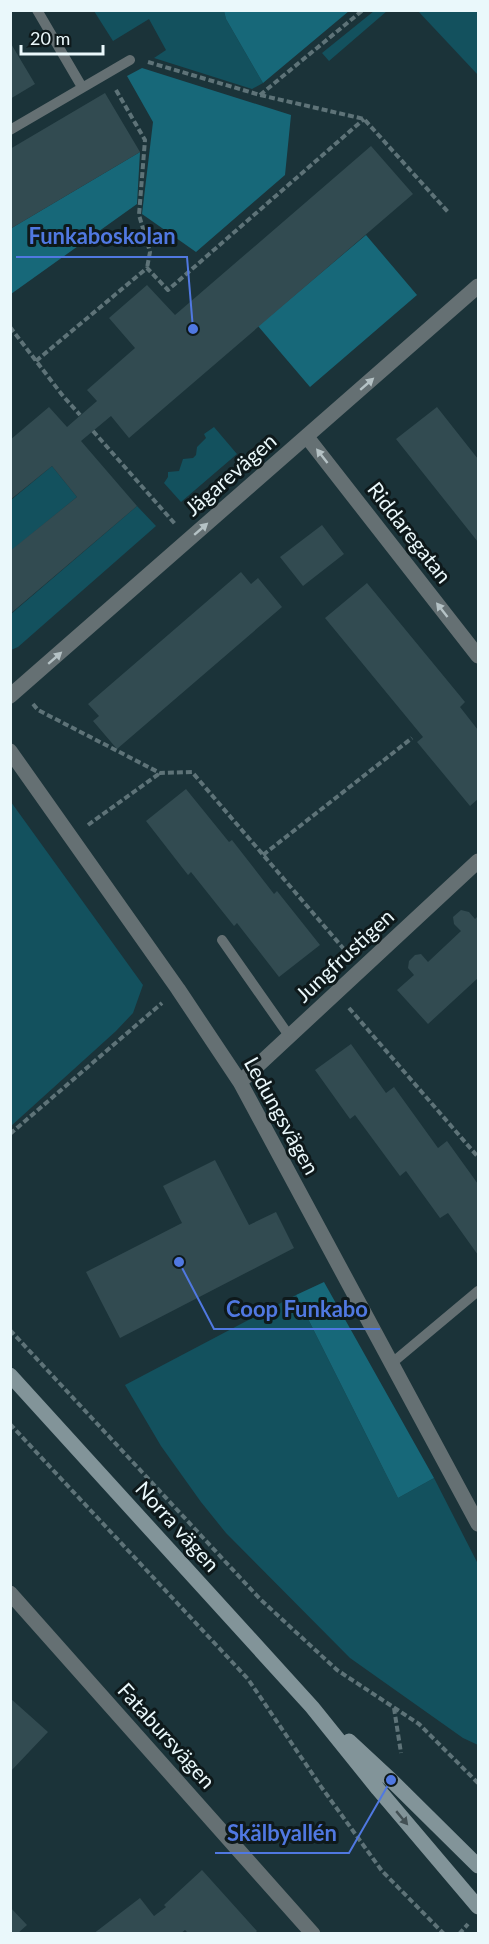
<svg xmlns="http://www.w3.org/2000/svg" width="489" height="1944" font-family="Lato,sans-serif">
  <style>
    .green { fill: #13515e }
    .forest { fill: #176879 }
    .building { fill: #324b51 }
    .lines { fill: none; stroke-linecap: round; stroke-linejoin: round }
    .path { stroke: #5e7378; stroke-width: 4; stroke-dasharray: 6 3; stroke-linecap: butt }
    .service { stroke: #657073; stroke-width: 10 }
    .minor { stroke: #657073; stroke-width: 15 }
    .secondary { stroke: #829499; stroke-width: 15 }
    .oneway { fill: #b5c2c5 }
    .oneway2 { fill: #425054 }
    .labels { text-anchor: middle; stroke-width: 6; stroke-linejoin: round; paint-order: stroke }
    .street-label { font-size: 21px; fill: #eaf8fb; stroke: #0e191b }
    .leader { fill: none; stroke: #5078e1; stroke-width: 2 }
    .callout-dot { fill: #5078e1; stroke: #0e191b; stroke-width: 2 }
    .callout-label { font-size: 22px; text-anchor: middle; font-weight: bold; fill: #5078e1; stroke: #0e191b; stroke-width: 6; stroke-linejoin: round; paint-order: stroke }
  </style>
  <rect width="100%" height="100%" fill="#1b3339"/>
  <path class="green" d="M94 11H224L226 19 263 83 252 89 154 58 166 50 149 19 113 41Z
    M374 11H387L329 61 322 53Z
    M418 11H478V75Z
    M214 427 237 454 181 502 164 483 168 477V472L179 471 183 459 193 458 196 455 197 447 206 438 204 434Z
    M52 466 77 497 11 551V500Z
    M137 506 156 526 18 647 11 650V614Z
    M11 802 143 985 133 1013 116 1031 11 1126Z
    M296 1295 398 1498 434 1478 478 1564V1745L463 1738 350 1658 226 1533 201 1502 161 1446 125 1385Z"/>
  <path class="forest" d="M224 11V10L349 11 263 83 226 19Z
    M142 68 291 115 285 175 196 252 142 214 153 122 127 76Z
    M140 152 137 204 11 294 10 229Z
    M366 235 417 295 310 387 258 326Z
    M324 1282 434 1478 398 1498 296 1295Z"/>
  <path class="building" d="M10 42 35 84 10 99Z
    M105 93 140 152 10 229V149Z
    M371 146 413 194 129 438 111 416 81 441 137 506 10 614V551L77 497 52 466 10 500V440L49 407 67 427 97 401 87 390 135 348 109 318 147 285 175 315Z
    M437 407 478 459V542L396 439Z
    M322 525 344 554 303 586 280 557Z
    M241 572 251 584 258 578 282 607 117 749 93 721 99 716 88 704Z
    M367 583 465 702 460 707 478 730V799L470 806 417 742 423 737 325 618Z
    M186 789 229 842 232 840 274 894 277 891 320 945 279 977 237 923 234 926 191 872 188 875 146 821Z
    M461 910 469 912 475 919 478 916V978L428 1024 397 990 414 975 408 968 409 961 415 955 421 954 428 962 461 931 454 924 453 917Z
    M351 1044 386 1093 394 1087 438 1148 447 1141 478 1184V1255L448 1213 440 1218 406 1171 400 1176 355 1115 350 1119 315 1070Z
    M215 1160 249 1225 276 1212 294 1248 120 1338 86 1272 182 1223 163 1186Z
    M10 1698 48 1732 10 1772Z
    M202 1870 257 1931 254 1934H189L185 1930 180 1934H93L140 1898 154 1916 166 1907 164 1905Z
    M10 1907 27 1925 17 1934H10Z"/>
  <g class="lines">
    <path class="path" d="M148 62 260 95 364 119 448 212
      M116 90 145 140 139 215 150 252 147 268
      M260 95 363 10
      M10 327 63 396 80 415
      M36 361 147 268 168 290 364 119
      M93 431 176 525
      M33 704 38 710 160 773 192 772 349 955
      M88 825 160 773
      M263 855 412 738
      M349 1008 478 1157
      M10 1134 162 1003
      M10 1330 260 1599 337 1670 419 1724 478 1783
      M10 1424 248 1679 322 1788 382 1871 444 1934
      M394 1708 401 1753
      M459 1934 468 1924"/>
    <path class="service" d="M37 10 82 87
      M10 130 130 60
      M222 940 290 1037
      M392 1363 478 1291"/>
    <path class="minor" d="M307 437 478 656
      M10 696 478 286
      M10 751 178 989 240 1082 478 1524
      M240 1082 478 861
      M10 1593 313 1934"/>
    <path class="secondary" d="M10 1375 312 1707 378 1789 478 1907
      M349 1741 391 1780 478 1866"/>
  </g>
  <defs><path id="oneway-solid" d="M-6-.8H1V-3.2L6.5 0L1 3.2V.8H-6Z" transform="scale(1.5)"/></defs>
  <g class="oneway">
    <use href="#oneway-solid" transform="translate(367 384) rotate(-41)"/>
    <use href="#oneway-solid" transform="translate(322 456) rotate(-128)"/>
    <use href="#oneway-solid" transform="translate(201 529) rotate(-41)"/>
    <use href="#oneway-solid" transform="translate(442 610) rotate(-128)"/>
    <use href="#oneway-solid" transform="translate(55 658) rotate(-41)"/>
  </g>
  <use class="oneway2" href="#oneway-solid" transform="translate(402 1818) rotate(50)"/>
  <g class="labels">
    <g class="street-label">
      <text transform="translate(231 475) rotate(-41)" y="7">Jägarevägen</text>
      <text transform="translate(409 533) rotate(52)" y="7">Riddaregatan</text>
      <text transform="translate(345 956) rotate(-43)" y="7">Jungfrustigen</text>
      <text transform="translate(281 1116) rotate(61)" y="7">Ledungsvägen</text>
      <text transform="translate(177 1527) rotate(48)" y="7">Norra vägen</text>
      <text transform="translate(166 1736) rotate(48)" y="7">Fatabursvägen</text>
    </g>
  </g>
  <path class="leader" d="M193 329L187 257H16M179 1262L214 1329H380M391 1780L349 1853H215"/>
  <g class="callout-dot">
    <circle cx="193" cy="329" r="6"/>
    <circle cx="179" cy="1262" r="6"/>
    <circle cx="391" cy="1780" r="6"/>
  </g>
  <g class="callout-label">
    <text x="102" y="244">Funkaboskolan</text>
    <text x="297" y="1317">Coop Funkabo</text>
    <text x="282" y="1841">Skälbyallén</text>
  </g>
  <rect width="489" height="1944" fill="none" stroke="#eaf8fb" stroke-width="24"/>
  <path d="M21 45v9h82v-9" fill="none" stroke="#eaf8fb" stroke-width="3"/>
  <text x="30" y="45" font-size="18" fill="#eaf8fb" stroke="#0e191b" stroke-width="4.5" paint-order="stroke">20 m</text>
</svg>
